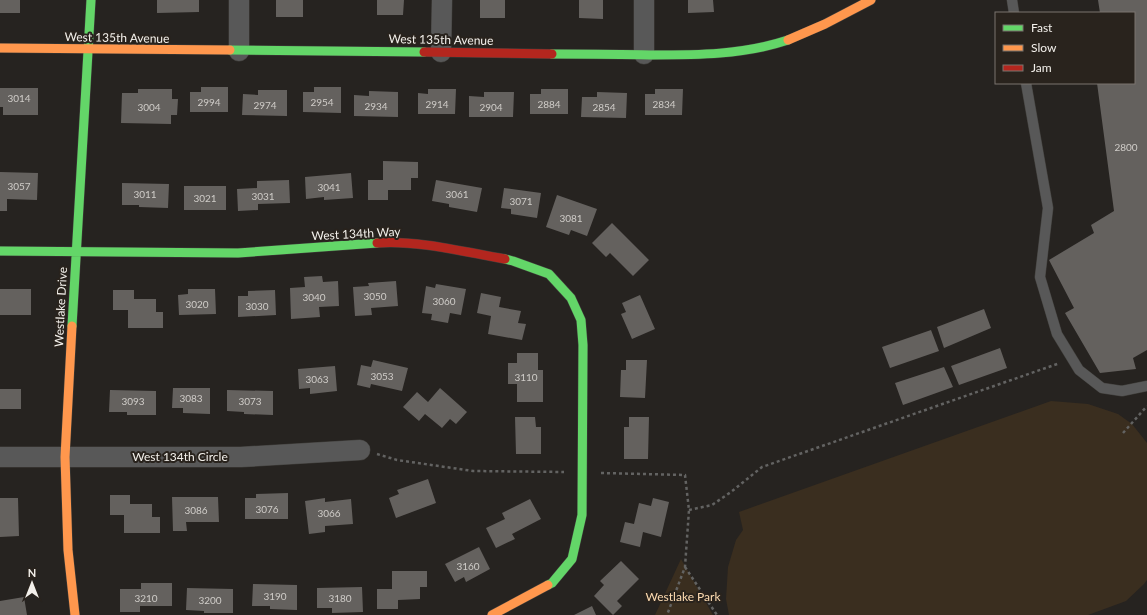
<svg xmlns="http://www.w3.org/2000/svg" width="1147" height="615" font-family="Lato,sans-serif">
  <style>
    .green { fill: #3a2e1f }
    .building { fill: #64615e }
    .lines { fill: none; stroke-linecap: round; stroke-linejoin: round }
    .lane-casing { stroke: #42403d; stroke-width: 11 }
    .street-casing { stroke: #42403d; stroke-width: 21 }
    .fast-casing { stroke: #42403d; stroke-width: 10 }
    .slow-casing { stroke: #42403d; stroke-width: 10 }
    .jam-casing { stroke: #42403d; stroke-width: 10 }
    .path { stroke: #636362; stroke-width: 2.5; stroke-dasharray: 3 3; stroke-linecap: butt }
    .lane { stroke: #585858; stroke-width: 10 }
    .street { stroke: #585858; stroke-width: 20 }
    .fast { stroke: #63d668; stroke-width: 9 }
    .slow { stroke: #ff974d; stroke-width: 9 }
    .jam { stroke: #b3261e; stroke-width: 9 }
    .labels { text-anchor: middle; stroke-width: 4; stroke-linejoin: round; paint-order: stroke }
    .number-label { font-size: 10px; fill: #cfccc8 }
    .street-label { font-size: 12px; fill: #f3f0eb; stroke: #29231d }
    .park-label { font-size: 12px; fill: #fddbb1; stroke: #29231d }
  </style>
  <rect width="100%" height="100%" fill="#262320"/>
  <path class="green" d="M1051 401 1088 404 1118 414 1132 424 1147 443V580L1144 584 1126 601 1088 615H729L726 599 728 567 736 540 743 530 739 512Z
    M681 559 713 615H655Z"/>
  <path class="building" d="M0 0H20V13H0Z
    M157 0H199V12L157 13Z
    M276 0H303V17H276Z
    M377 0H404L403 15H377Z
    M480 0H505V18H480Z
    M579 0H603V19L579 18Z
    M688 0H713L714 12 688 13Z
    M1098 0H1147V350L1133 358 1136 369 1100 373 1065 313 1074 308 1049 260 1094 233 1091 225 1114 211 1097 83H1134V13H1100Z
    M201 87H228V112H190V92H201Z
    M314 87H341V113L303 112V92H314Z
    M0 88H38V115H3V107H0Z
    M138 89H172V99H178L177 115H171V124L121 123 122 93H138Z
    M428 89H456L455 114H418V93L428 94Z
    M541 89H568V114H530V94H541Z
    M655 89H683L682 115H645V94H655Z
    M258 90H287V116L242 115 243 94 258 95Z
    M369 91 398 92V117L354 116V95L369 96Z
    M484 92H514L513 117H469V96L484 97Z
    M597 92 627 93 626 118 581 117 582 97H597Z
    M383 161 418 162V178H411V190H388V200H368V180H383Z
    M0 172 38 173 37 200 7 199V211H0Z
    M351 173 353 198 324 200V197L306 199 305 177Z
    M289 180 290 203 258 204V210L238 211 237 189 257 188V181Z
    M436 180 482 188 477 212 449 207V204L432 201Z
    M122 183 169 184 168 208 139 207V205H122Z
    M184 186H226V210H184Z
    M504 188 541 193 537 218 511 214V209L501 208Z
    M557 195 597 209 587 236 571 230 569 235 546 227Z
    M612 223 649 260 633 276 610 253 606 257 592 243Z
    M322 276 323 282 338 281 339 306 319 307 320 317 291 319 290 288 305 287 304 277Z
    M396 281 398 306 371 308 372 315 355 316 353 287 369 286 368 283Z
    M436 284 466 289 461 315 450 313 448 323 431 320 432 314 422 313 426 286 435 288Z
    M0 289H31V315H0Z
    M188 289H215L216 314 179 315 178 295 188 294Z
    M113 290H134V299H156V312H163V328H128V310H113Z
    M275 290 276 315 238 317V296H248V291Z
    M481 293 501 297 499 307 521 311 518 323 526 324 522 340 488 334 491 316 477 313Z
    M640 295 655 329 632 339 621 314 626 312 622 303Z
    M984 309 991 328 944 348 937 327Z
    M931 330 939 351 890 368 882 347Z
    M1000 348 1007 368 959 385 951 366Z
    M517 353H538V370H543V402H517V384H508V363H517Z
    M373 360 408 368 402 391 371 384 370 388 357 385 361 365 371 367Z
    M626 360H647L645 398 620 397 621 370H626Z
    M335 366 337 391 310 394V388L299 389 298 369Z
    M944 367 953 387 903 405 895 383Z
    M173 388H210V414L183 413V408H172Z
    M440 388 467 412 456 424 450 419 442 428 425 414 419 421 403 407 417 392 428 402Z
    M0 389H21V409H0Z
    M110 390 156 391V415H127V412H109Z
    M227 390 273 391V415L244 414V412L227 411Z
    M515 417H535L536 427H541V454H516Z
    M629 417H649L648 459H624V427H629Z
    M428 479 436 503 396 518 389 498 399 494 397 490Z
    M288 493V519H245V498H256V494Z
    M110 495H130V504H152V517H160V533H124V515H110Z
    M172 497H218L219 522H186L187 531H173Z
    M0 498H18L19 536 0 537Z
    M325 498V502L351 499 353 524 325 526V532L309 534 305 501Z
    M653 498 669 502 661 537 643 532 640 547 620 542 625 522 634 524 639 503 651 506Z
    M530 499 541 519 512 534 515 539 496 548 486 528 505 519 502 513Z
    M479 547 490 569 466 582 464 577 455 582 445 564Z
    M621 561 639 579 617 601 622 606 613 615 594 596 604 585 600 581Z
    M392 571H427V587H420V599L398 600V609H377V589H392Z
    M141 583H172V606H140V612H120V589H141Z
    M253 584 297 585V610L270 609V606H252Z
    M362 587 363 612 332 613V608H317V588Z
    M187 588 233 589V613H204V611L186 610Z
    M24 597 27 615H0V601Z
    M592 606 596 615H574Z"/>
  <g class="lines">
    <g class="lane-casing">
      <path id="lane" d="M1012 0 1014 13
        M1026 83 1048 208 1040 277 1057 334 1079 370 1102 388 1122 391 1147 386"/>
    </g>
    <g class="street-casing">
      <path id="street" d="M239 51V0
        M441 52 442 0
        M644 54V0
        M0 457H241L360 450"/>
    </g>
    <g class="fast-casing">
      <path id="fast" d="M230 50 424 52
        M552 54C585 54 617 54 650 55 697 55 743 55 788 40
        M0 251 238 253 377 243
        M505 259 513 261 549 274 571 298 581 320 583 345 582 515 572 559 552 583 548 585
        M72 326 91 0"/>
    </g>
    <g class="slow-casing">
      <path id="slow" d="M788 40 825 24 871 0
        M0 48 230 50
        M72 326 65 457 68 550 75 615
        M492 615 548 585"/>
    </g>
    <g class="jam-casing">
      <path id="jam" d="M424 52 552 54
        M377 243C419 240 464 252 505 259"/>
    </g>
    <path class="path" d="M1123 433 1147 406
      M377 454 397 460 473 471 564 472
      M601 473 685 475 689 510 685 567 667 615
      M689 510 712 505 731 492 762 467 1060 363
      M685 567 717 615"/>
    <use href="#lane" class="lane"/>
    <use href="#street" class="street"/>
    <use href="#fast" class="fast"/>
    <use href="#slow" class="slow"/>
    <use href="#jam" class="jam"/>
  </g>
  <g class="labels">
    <g class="number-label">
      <text x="19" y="102">3014</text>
      <text x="209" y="106">2994</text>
      <text x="322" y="106">2954</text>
      <text x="437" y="108">2914</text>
      <text x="549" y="108">2884</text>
      <text x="664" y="108">2834</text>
      <text x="265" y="109">2974</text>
      <text x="376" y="110">2934</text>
      <text x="149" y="111">3004</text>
      <text x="491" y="111">2904</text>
      <text x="604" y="111">2854</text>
      <text x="1126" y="151">2800</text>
      <text x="19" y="190">3057</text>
      <text x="329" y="191">3041</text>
      <text x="145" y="198">3011</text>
      <text x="457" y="198">3061</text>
      <text x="263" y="200">3031</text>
      <text x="205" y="202">3021</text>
      <text x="521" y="205">3071</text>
      <text x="571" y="222">3081</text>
      <text x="375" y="300">3050</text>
      <text x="314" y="301">3040</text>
      <text x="444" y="305">3060</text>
      <text x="197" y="308">3020</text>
      <text x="257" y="310">3030</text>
      <text x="382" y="380">3053</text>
      <text x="526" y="381">3110</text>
      <text x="317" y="383">3063</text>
      <text x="191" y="402">3083</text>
      <text x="133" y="405">3093</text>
      <text x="250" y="405">3073</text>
      <text x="267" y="513">3076</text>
      <text x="196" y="514">3086</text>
      <text x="329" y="517">3066</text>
      <text x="468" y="570">3160</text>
      <text x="275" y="600">3190</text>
      <text x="146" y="602">3210</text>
      <text x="340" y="602">3180</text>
      <text x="210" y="604">3200</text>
    </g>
    <g class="street-label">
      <text transform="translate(117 38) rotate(1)" y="4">West 135th Avenue</text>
      <text transform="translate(441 40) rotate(1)" y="4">West 135th Avenue</text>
      <text transform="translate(356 234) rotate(-3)" y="4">West 134th Way</text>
      <text transform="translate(61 307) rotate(-87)" y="4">Westlake Drive</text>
      <text x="180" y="461">West 134th Circle</text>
    </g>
    <g class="park-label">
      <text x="683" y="601">Westlake Park</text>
    </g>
  </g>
  <rect x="995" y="12" width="140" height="72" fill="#29231d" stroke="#7a756f"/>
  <rect x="1003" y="25" width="20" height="6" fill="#63d668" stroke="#7a756f"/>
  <text x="1031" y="32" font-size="12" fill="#f3f0eb">Fast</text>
  <rect x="1003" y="45" width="20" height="6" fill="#ff974d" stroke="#7a756f"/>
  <text x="1031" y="52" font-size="12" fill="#f3f0eb">Slow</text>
  <rect x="1003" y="65" width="20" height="6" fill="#b3261e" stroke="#7a756f"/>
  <text x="1031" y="72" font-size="12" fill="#f3f0eb">Jam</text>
  <g transform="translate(32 583)" stroke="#29231d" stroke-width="3" paint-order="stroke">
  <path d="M0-3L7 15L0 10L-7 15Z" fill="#f3f0eb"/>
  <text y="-6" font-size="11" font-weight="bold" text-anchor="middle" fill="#f3f0eb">N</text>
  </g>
</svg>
